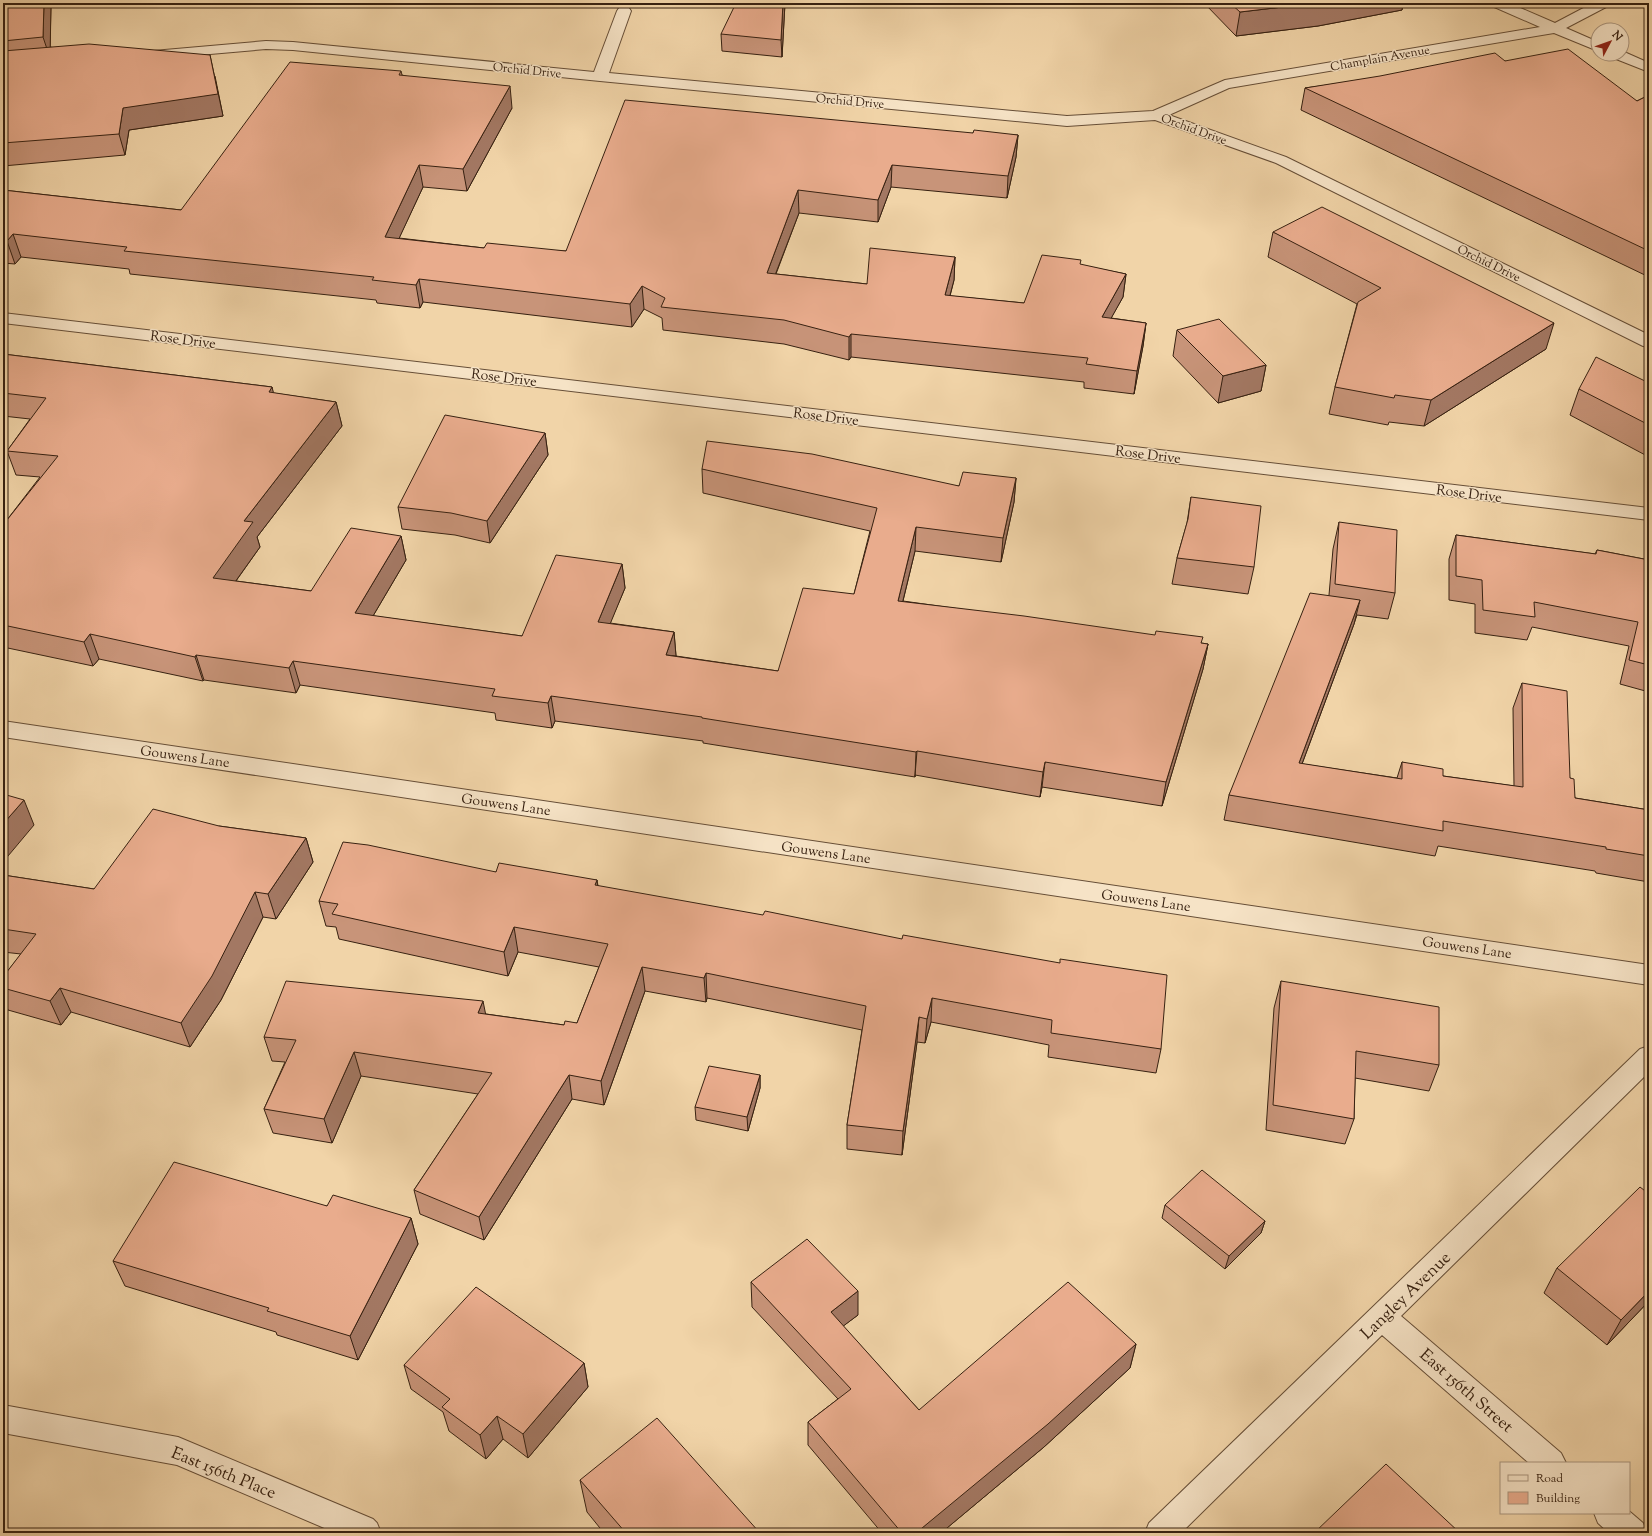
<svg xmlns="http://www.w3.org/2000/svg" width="1652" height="1536" font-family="'Sorts Mill Goudy',serif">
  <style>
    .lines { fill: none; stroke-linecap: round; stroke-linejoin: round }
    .street-casing { stroke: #664e37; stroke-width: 2 }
    .street { fill: #f6e3c6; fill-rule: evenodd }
    .wall { fill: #c89479; stroke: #372111 }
    .shaded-wall { fill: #a37863; stroke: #372111 }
    .building { fill: #e9ac8d; stroke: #372111 }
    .labels { text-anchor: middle; stroke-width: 3; stroke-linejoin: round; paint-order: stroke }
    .far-street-label { font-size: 12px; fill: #372111; stroke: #f6e3c6 }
    .street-label { font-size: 14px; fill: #372111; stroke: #f6e3c6 }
    .near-street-label { font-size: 17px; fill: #372111; stroke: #f6e3c6 }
  </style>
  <rect width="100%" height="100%" fill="#f1d4a8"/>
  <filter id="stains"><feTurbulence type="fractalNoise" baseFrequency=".005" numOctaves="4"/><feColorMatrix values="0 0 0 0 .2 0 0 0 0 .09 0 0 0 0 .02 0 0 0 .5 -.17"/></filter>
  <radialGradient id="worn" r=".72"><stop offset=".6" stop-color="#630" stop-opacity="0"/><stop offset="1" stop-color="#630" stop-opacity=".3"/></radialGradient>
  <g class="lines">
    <g class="street-casing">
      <path id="street" d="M1490 3H1509L1555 23 1593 3H1610L1608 6 1566 28 1598 42V51L1554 33 1229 88 1169 115 1286 157 1649 335V347L1643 346 1276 163 1155 120 1067 126 600 81 293 50 266 49 153 59 148 58 146 55 148 52 153 51 266 41 293 42 594 72 617 11 619 8 624 7 629 8 631 11 609 73 1067 116 1153 111 1225 80 1540 27 1492 6Z
        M1622 51 1649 63V72L1611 57 1609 54H1622Z
        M3 313 1649 508V520L3 323Z
        M3 721 1649 965V985L3 737Z
        M1649 1046V1072L1401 1316 1561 1453 1566 1463H1529L1382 1335 1181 1533H1145L1149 1523 1640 1049Z
        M3 1405 178 1437 373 1519 377 1523 381 1533H336L177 1465 3 1433Z
        M1629 1511 1643 1523 1647 1533H1609L1598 1523 1594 1513H1629Z"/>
    </g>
    <use href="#street" class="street"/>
  </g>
  <path class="wall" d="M3 3 51 5 50 47 215 76 223 116 129 130 125 155 3 166Z
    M785 3 782 57 722 51 721 34Z
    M1204 3H1403L1402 10 1318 26 1236 36Z
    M1505 61 1637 101 1649 95V277L1301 110 1305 88Z
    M401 71 402 75 512 108 467 191 423 187 399 238 484 248 566 251 973 133 1018 135 1016 157 1007 198 891 187 878 222 799 213 776 274 867 284 955 257 954 280 950 296 1024 303 1080 265 1126 274 1123 297 1111 318 1146 323 1143 346 1134 394 1084 388V382L851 357 849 360 784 344 663 330 662 318 644 309 632 327 423 302 420 308 377 303 376 300 130 274 129 269 21 257 15 264 3 263V190L181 210Z
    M1273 232 1546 349 1424 426 1389 422 1388 425 1329 414 1335 387 1357 304 1268 257Z
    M1177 330 1266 365 1261 391 1218 403 1173 356Z
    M3 354 272 387 273 393 336 402 342 426 257 537 260 547 236 581 311 591 401 536 406 560 373 616 522 636 622 564 625 588 610 623 674 632 676 656 778 671 854 594 870 531 703 493 702 469 959 486 1016 478 1014 502 1001 562 915 551 903 601 1208 644 1203 669 1162 806 1042 787 1040 797 915 775V777L703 743V741L555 721 552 728 496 720 495 713 300 685 296 693 204 680 203 681 99 659 93 666 3 647V525L40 477 16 475 7 451 30 419 3 416Z
    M1649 383V457L1570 415 1579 389Z
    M545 433 548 455 490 543 455 535 402 529 398 507Z
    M1191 497 1254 567 1248 594 1172 584 1177 558 1187 523Z
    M1339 522 1395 593 1388 619 1357 615 1354 624 1302 764 1397 778 1402 762 1443 776 1514 786 1513 708 1522 683 1570 778 1575 798 1649 810V882L1596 873 1595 871 1438 846 1435 856 1224 820 1229 795 1329 595 1333 549Z
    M1456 535 1595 554 1597 550 1649 560V692L1620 684 1629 646 1532 627 1527 640 1475 633V604L1449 600V559Z
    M219 826 306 838 313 862 276 919 263 917 221 1000 190 1047 71 1012 61 1025 8 1010 3 1000V977L21 954 3 952V875L94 889Z
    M496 872 597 880 598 886 1161 1049 1156 1073 1048 1057 1049 1045 931 1022 925 1043 917 1042 902 1155 847 1149V1125L862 1030 707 998 706 1002 645 991 604 1105 572 1099 484 1240 420 1214 414 1190 478 1094 361 1076 332 1143 273 1133 264 1109 285 1062 272 1061 264 1037 486 1014 564 1025 577 1023 599 967 518 952 508 976 339 939 336 927 326 926 319 901Z
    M1281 981 1439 1065 1429 1091 1355 1078 1354 1119 1345 1144 1266 1130 1274 1008Z
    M760 1075V1088L748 1131 696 1120 695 1107Z
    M1649 1194V1301L1607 1345 1544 1293 1557 1268Z
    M1165 1205 1265 1221 1261 1233 1225 1269 1162 1218Z
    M327 1206 411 1218 418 1244 358 1360 277 1335 276 1332 125 1286 113 1261Z
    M751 1282 858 1315 843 1326 919 1410 1136 1344 1130 1368 1044 1447 941 1533H882L808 1445V1422L838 1399 752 1307Z
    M584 1363 588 1387 528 1458 503 1439 486 1459 449 1431 443 1412 411 1389 404 1365Z
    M580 1480 760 1533H604L587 1512Z"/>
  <path class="shaded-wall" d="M44 3H50L51 5 50 58 43 37Z
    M783 3H785L782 57 781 40Z
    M1317 3H1403L1402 10 1318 26 1236 36 1240 12Z
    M210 55 223 116 129 130 125 155 119 134 123 108Z
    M510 86 512 108 467 191 463 169Z
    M1018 135 1016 157 1007 198 1008 176Z
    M419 165 423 187 389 260 385 237Z
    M892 165 891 187 878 222V200Z
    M798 190 799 213 767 296V273Z
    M13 234 21 257 15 264 7 241Z
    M955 257 954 280 944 318 945 295Z
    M1126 274 1123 297 1099 340 1102 317Z
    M419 279 423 302 420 308 416 285Z
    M642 286 644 309 632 327 630 304Z
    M1146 323 1143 346 1134 394 1137 371Z
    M1554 323 1546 349 1424 426 1431 400Z
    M851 334V357L849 360V337Z
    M1266 365 1261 391 1218 403 1223 376Z
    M272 387 278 411 269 392Z
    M336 402 342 426 257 537 260 547 220 603 213 578 244 521Z
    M545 433 548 455 490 543 487 521Z
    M1016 478 1014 502 1001 562 1003 538Z
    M916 527 915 551 897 625 898 601Z
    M401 536 406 560 360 638 355 613Z
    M622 564 625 588 601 646 598 622Z
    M1360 600 1354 624 1293 788 1299 763Z
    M674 632 676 656 666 655Z
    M90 634 99 659 93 666 84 642Z
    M1208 644 1203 669 1162 806 1166 782Z
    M196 655 204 680 203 681 195 657Z
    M293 661 300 685 296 693 289 668Z
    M551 696 555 721 552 728 548 703Z
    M917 751 915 775V777L916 752Z
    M1045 762 1042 787 1040 797 1043 772Z
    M24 800 34 825 3 862V824Z
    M306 838 313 862 276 919 268 894Z
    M597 880 600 905 595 885Z
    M255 892 263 917 221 1000 190 1047 181 1023Z
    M514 927 518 952 508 976 504 952Z
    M642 967 645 991 604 1105 601 1081Z
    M706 973 707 998 706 1002 704 978Z
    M60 988 71 1012 61 1025 50 1001Z
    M932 998 931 1022 925 1043 927 1019Z
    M483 1001 488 1026 478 1013Z
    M919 1017 917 1042 902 1155 903 1131Z
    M354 1052 361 1076 332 1143 324 1119Z
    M569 1075 572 1099 484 1240 479 1217Z
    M760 1075V1088L748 1131 747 1117Z
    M411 1218 418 1244 358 1360 350 1336Z
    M1265 1221 1261 1233 1225 1269 1229 1256Z
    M858 1291V1315L830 1336 831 1312Z
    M1649 1291V1301L1607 1345 1621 1320Z
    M1136 1344 1130 1368 1044 1447 941 1533H916Z
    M584 1363 588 1387 528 1458 523 1434Z
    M497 1416 503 1439 486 1459 480 1435Z"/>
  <path class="building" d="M3 3H44L43 37 3 41Z
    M736 3H783L781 40 721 34Z
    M1230 3H1317L1240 12Z
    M89 44 210 55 218 94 123 108 119 134 3 143V51Z
    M1568 49 1637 101 1649 95V251L1305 88 1380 76 1495 53 1505 61Z
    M290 62 401 71 399 75 510 86 463 169 419 165 385 237 484 248 487 243 566 251 625 100 973 133 974 130 1018 135 1008 176 892 165 878 200 798 190 767 273 867 284 870 248 955 257 945 295 1024 303 1042 255 1081 260 1080 264 1126 274 1102 317 1146 323 1137 371 1086 364 1088 358 851 334 849 337 784 320 661 307 665 298 642 286 630 304 419 279 416 285 372 280 374 277 124 251 127 247 13 234 7 241H3V190L181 210Z
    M1322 207 1554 323 1431 400 1395 395 1394 398 1335 387 1358 302 1381 288 1273 232Z
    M1219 319 1266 365 1223 376 1177 330Z
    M3 354 272 387 269 392 336 402 244 521 253 522 213 578 311 591 351 528 401 536 355 613 522 636 556 555 622 564 598 622 674 632 666 655 778 671 803 588 854 594 877 508 702 469 707 441 812 454 959 486 963 472 1016 478 1003 538 916 527 898 601 1024 616 1155 635 1156 631 1203 637 1201 643 1208 644 1166 782 1045 762 1043 772 917 751 916 752 702 718V717L551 696 548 703 492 696 495 689 293 661 289 668 196 655 195 657 90 634 84 642 3 625V525L58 456 7 451 46 398 3 393Z
    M1596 357 1649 383V425L1579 389Z
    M445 415 545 433 487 521 451 513 398 507Z
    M1191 497 1261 506 1254 567 1177 558 1188 519Z
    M1339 522 1397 530 1395 593 1335 584Z
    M1456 535 1596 554 1597 550 1649 560V665L1629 660 1638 622 1534 602 1535 617 1483 610 1482 580 1456 576Z
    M1310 593 1360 600 1299 763 1402 779V762L1443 769V776L1523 787 1522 683 1567 691 1570 778 1574 779 1575 798 1649 810V856L1606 849V847L1443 821V831L1229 795Z
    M3 794 24 800 3 824Z
    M153 809 219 826 306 838 268 894 255 892 212 976 181 1023 60 988 50 1001 3 988V977L36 934 3 929V875L94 889Z
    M343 842 368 845 496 872 499 863 597 880 595 885 763 915 765 911 902 939 903 935 1060 963V959L1167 975 1161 1049 1051 1033 1052 1020 932 998 927 1019 919 1017 903 1131 847 1125 866 1006 706 973 704 978 642 967 601 1081 569 1075 479 1217 414 1190 492 1073 354 1052 324 1119 264 1109 296 1040 264 1037 286 981 483 1001 478 1013 564 1025 565 1021 577 1023 608 944 514 927 504 952 332 914 338 904 319 901Z
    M1281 981 1439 1007V1065L1356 1051 1354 1119 1273 1105Z
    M709 1066 760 1075 747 1117 695 1107Z
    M174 1162 327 1206 333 1195 411 1218 350 1336 267 1311 269 1308 113 1261Z
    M1202 1170 1265 1221 1229 1256 1165 1205Z
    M1640 1187 1649 1194V1291L1621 1320 1557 1268Z
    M807 1239 858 1291 831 1312 919 1410 1068 1282 1136 1344 1048 1424 916 1533H902L808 1422 851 1389 751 1282Z
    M476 1287 584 1363 523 1434 497 1416 480 1435 442 1407 450 1399 404 1365Z
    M657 1418 760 1533H626L580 1480Z
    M1386 1464 1460 1533H1314Z"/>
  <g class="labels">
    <g class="far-street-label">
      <text transform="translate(1380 58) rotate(-10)" y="4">Champlain Avenue</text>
      <text transform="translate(527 70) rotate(6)" y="4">Orchid Drive</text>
      <text transform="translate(850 101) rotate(5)" y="4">Orchid Drive</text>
      <text transform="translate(1194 129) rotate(20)" y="4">Orchid Drive</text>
      <text transform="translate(1489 263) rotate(26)" y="4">Orchid Drive</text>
    </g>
    <g class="street-label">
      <text transform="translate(183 339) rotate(7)" y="5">Rose Drive</text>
      <text transform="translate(504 377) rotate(7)" y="5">Rose Drive</text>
      <text transform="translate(826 416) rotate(7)" y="5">Rose Drive</text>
      <text transform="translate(1148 454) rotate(7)" y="5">Rose Drive</text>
      <text transform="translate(1469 493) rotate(7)" y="5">Rose Drive</text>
      <text transform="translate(185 756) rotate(8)" y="5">Gouwens Lane</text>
      <text transform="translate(506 804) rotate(8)" y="5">Gouwens Lane</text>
      <text transform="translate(826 852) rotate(8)" y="5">Gouwens Lane</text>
      <text transform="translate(1146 900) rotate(8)" y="5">Gouwens Lane</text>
      <text transform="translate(1467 947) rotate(8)" y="5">Gouwens Lane</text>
    </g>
    <g class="near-street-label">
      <text transform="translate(1405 1295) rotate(-44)" y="6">Langley Avenue</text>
      <text transform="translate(1467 1390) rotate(41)" y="6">East 156th Street</text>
      <text transform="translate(224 1472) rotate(22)" y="6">East 156th Place</text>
    </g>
  </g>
  <rect width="1652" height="1536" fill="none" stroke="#f1d4a8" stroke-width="16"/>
  <rect x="4" y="4" width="1644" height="1528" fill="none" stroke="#372111" stroke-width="2"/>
  <rect x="8" y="8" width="1636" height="1520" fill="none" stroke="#372111"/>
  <rect x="1500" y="1462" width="130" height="52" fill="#f6e3c6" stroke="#aa957e"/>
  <rect x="1508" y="1475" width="20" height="6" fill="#f6e3c6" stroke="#aa957e"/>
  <text x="1536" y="1482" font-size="12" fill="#372111">Road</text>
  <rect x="1508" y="1492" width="20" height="12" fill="#e9ac8d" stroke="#aa957e"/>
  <text x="1536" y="1502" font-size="12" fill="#372111">Building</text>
  <g transform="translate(1610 42) rotate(49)"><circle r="19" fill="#f6e3c6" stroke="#aa957e"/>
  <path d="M0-3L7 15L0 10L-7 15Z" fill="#8f2418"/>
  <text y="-6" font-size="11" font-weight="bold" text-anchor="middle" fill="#372111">N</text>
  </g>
  <rect width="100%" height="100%" filter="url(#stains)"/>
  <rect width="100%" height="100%" fill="url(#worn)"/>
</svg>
